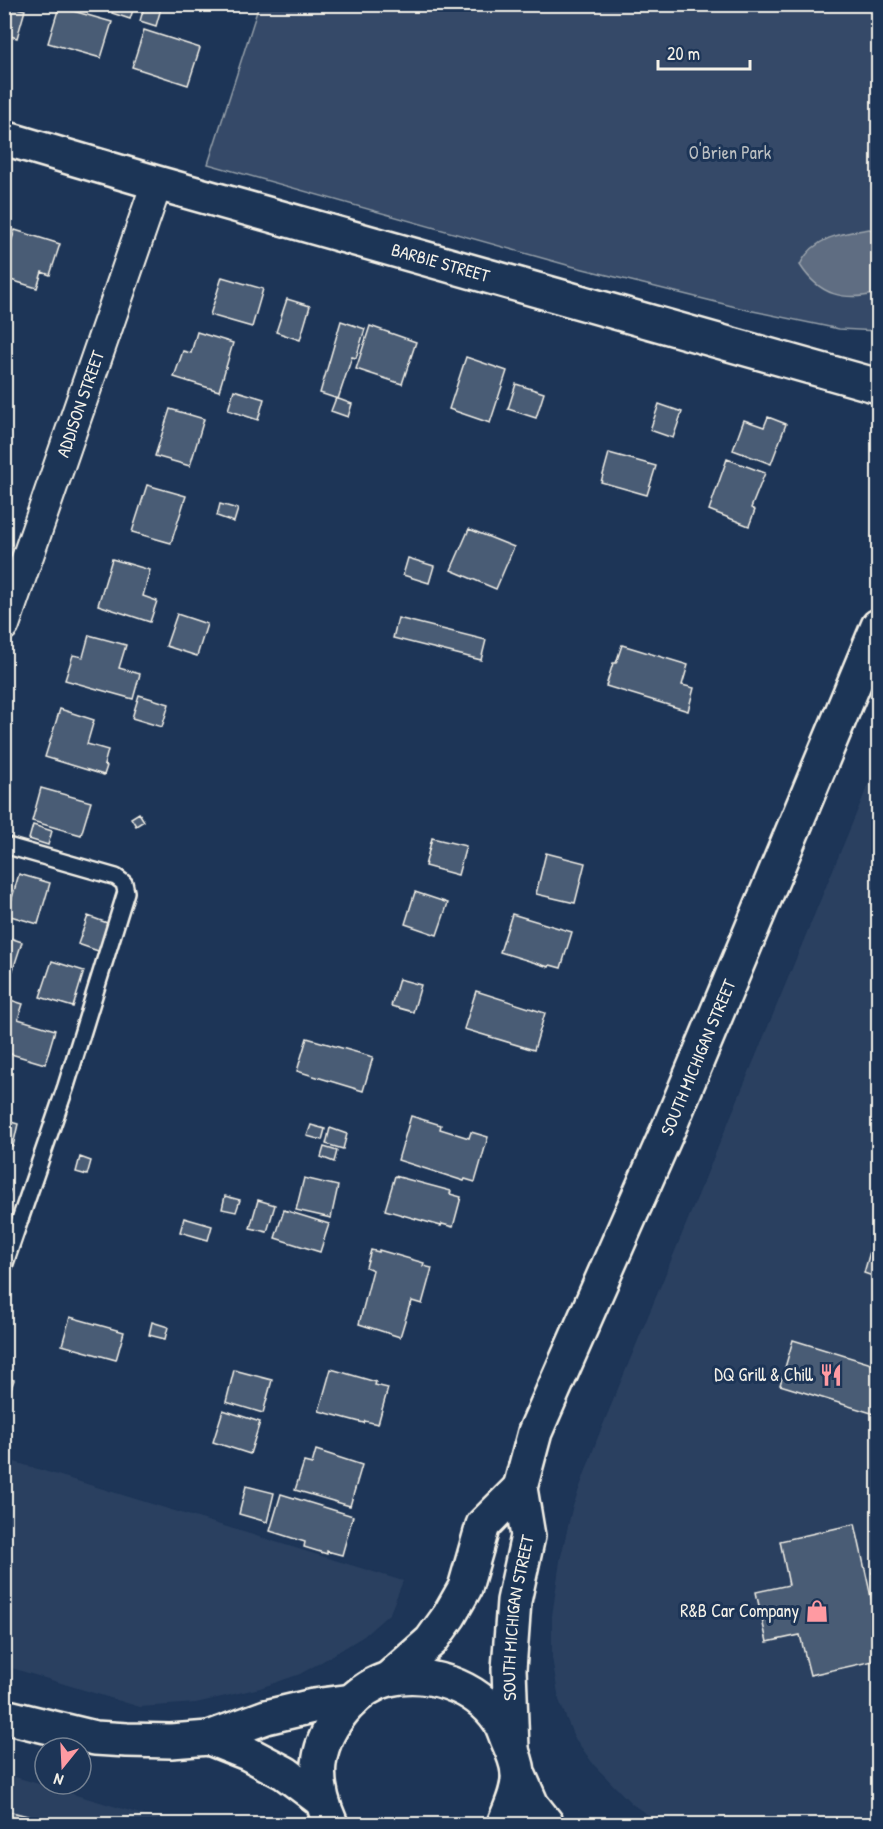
<svg xmlns="http://www.w3.org/2000/svg" width="883" height="1829" font-family="'Patrick Hand',sans-serif">
  <style>
    .built { fill: #2a4060 }
    .green { fill: #354a67; stroke: #949ea8; stroke-width: 1.5 }
    .water { fill: #5e6d82; stroke: #9aa2ab; stroke-width: 1.5 }
    .building { fill: #485b74; stroke: #f4f1e8; stroke-width: 1.5 }
    .lines { fill: none; stroke-linecap: round; stroke-linejoin: round }
    .service-casing { stroke: #f4f1e8; stroke-width: 20 }
    .minor-casing { stroke: #f4f1e8; stroke-width: 34 }
    .tertiary-casing { stroke: #f4f1e8; stroke-width: 38 }
    .secondary-casing { stroke: #f4f1e8; stroke-width: 38 }
    .primary-casing { stroke: #f4f1e8; stroke-width: 38 }
    .service { stroke: #1d3557; stroke-width: 15 }
    .minor { stroke: #1d3557; stroke-width: 30 }
    .tertiary { stroke: #1d3557; stroke-width: 33 }
    .secondary { stroke: #1d3557; stroke-width: 33 }
    .primary { stroke: #1d3557; stroke-width: 33 }
    .labels { text-anchor: middle; stroke-width: 6; stroke-linejoin: round; paint-order: stroke }
    .park-label { font-size: 18px; fill: #bbbfc1; stroke: #1d3557 }
    .street-label { font-size: 18px; fill: #f4f1e8; stroke: #1d3557 }
    .poi-label { font-size: 18px; fill: #f4f1e8; stroke: #1d3557; text-anchor: end }
  </style>
  <rect width="100%" height="100%" fill="#1d3557"/>
  <filter id="ink" filterUnits="userSpaceOnUse"><feTurbulence type="fractalNoise" baseFrequency=".0167" numOctaves="2"/><feDisplacementMap in="SourceGraphic" scale="12" xChannelSelector="R" yChannelSelector="G"/><feConvolveMatrix kernelMatrix="1 2 1 2 8 2 1 2 1" color-interpolation-filters="sRGB"/></filter>
  <g filter="url(#ink)">
    <path class="built" d="M878 761V1824H661L632 1804 594 1765 574 1737 559 1700 552 1658V1616L560 1561 572 1509 598 1437Z
      M4 1459H5L403 1581 390 1613 364 1636 323 1661 300 1674 260 1688 196 1703 140 1707 5 1666Z
      M5 1774 174 1824H5Z"/>
    <path class="green" d="M259 5H878V331L839 329 748 310 567 265 208 164Z"/>
    <path class="water" d="M869 229 878 232V293C844 302 819 295 800 265 813 237 842 233 869 229Z"/>
    <path class="building" d="M115 4H135L130 19 112 13Z
      M145 4 162 5 156 26 140 21Z
      M4 5 25 10 17 38 4 34Z
      M59 7 112 22 101 58 48 43Z
      M144 30 200 48 188 85 132 67Z
      M15 230 60 244 50 275 42 272 37 288 4 278V262Z
      M222 277 263 289 252 327 210 315Z
      M287 299 310 306 300 340 276 332Z
      M341 321 365 329 356 358 352 357 338 399 320 393Z
      M370 326 416 342 402 384 356 369Z
      M197 332 233 343 219 391 174 377 183 351 191 353Z
      M466 357 507 371 490 423 449 409Z
      M516 384 544 393 536 418 508 409Z
      M234 390 264 399 258 420 228 410Z
      M336 398 352 404 348 417 331 411Z
      M659 404 682 412 673 438 650 430Z
      M170 409 204 419 190 466 155 456Z
      M768 417 786 424 771 464 733 450 744 420 764 427Z
      M609 453 656 466 647 495 601 482Z
      M727 459 765 473 751 508 755 510 749 526 709 510Z
      M147 485 186 496 171 543 132 532Z
      M220 504 238 509 234 522 217 516Z
      M469 529 514 547 496 589 451 570Z
      M408 558 434 566 429 583 403 575Z
      M112 559 150 570 143 596 157 601 150 622 98 605Z
      M177 614 207 624 197 656 166 646Z
      M398 618 486 640 481 660 393 638Z
      M89 635 126 645 119 668 140 674 133 699 65 680 73 655 83 657Z
      M622 645 688 665 682 685 694 688 688 711 606 686 613 663H616Z
      M139 695 169 704 162 727 132 718Z
      M60 709 94 720 87 744 108 750 104 765 107 766 104 775 45 757Z
      M41 788 91 802 81 835 32 821Z
      M139 813 144 821 136 826 131 818Z
      M33 825 52 831 48 845 29 839Z
      M432 838 466 846 458 875 425 866Z
      M546 853 585 863 575 903 536 894Z
      M19 874 50 883 38 924 7 915Z
      M415 892 448 903 437 935 405 924Z
      M512 914 572 932 561 968 550 965 549 967 500 952Z
      M88 916 110 924 101 952 78 944Z
      M4 936 22 942 9 982 4 980Z
      M52 961 84 971 73 1007 40 997Z
      M399 979 421 985 413 1012 391 1006Z
      M476 991 545 1013 534 1050 464 1029Z
      M4 998 23 1004 18 1019 55 1030 45 1064 4 1052Z
      M307 1038 373 1057 363 1091 297 1071Z
      M411 1116 441 1125 440 1129 469 1138 471 1132 488 1137 475 1182 465 1179 464 1181 398 1160Z
      M4 1120 18 1124 13 1146 4 1144Z
      M311 1125 325 1129 322 1140 307 1136Z
      M330 1128 347 1134 343 1149 326 1144Z
      M324 1147 337 1151 334 1162 321 1157Z
      M80 1157 91 1161 87 1175 76 1172Z
      M395 1176 451 1191 450 1194 461 1197 453 1227 442 1224 441 1226 385 1210Z
      M304 1178 338 1186 331 1218 296 1210Z
      M4 1188 10 1190 4 1209Z
      M225 1196 240 1200 236 1212 222 1209Z
      M258 1200 275 1205 267 1232 250 1228Z
      M284 1210 329 1224 320 1252 275 1238Z
      M184 1218 212 1226 208 1240 180 1232Z
      M878 1223V1278L864 1273Z
      M371 1250 379 1252V1250L424 1263 423 1266 432 1268 422 1304 412 1301 411 1305 410 1304 400 1337 359 1324 373 1270 366 1267Z
      M70 1317 124 1332 116 1360 62 1345Z
      M152 1322 168 1327 165 1339 149 1335Z
      M793 1340 878 1366V1415L780 1385Z
      M331 1369 376 1382 375 1385 388 1388 378 1424 365 1421 364 1423 319 1411Z
      M234 1370 272 1380 263 1413 226 1402Z
      M4 1377 14 1380 8 1397 4 1396Z
      M223 1410 260 1422 250 1454 213 1442Z
      M316 1450 362 1465 350 1506 295 1490 304 1462 312 1464Z
      M246 1486 274 1493 267 1522 239 1514Z
      M281 1494 353 1516 342 1555 327 1551V1554L304 1547 305 1542 270 1531Z
      M855 1524 878 1629V1660L810 1675 800 1635 767 1642 756 1592 789 1585 780 1541Z
      M878 1555V1575L872 1573Z
      M4 1810 59 1824H4Z"/>
    <g class="lines">
      <g class="service-casing">
        <path id="service" d="M4 845 116 877 124 883 126 892 66 1086 4 1266"/>
      </g>
      <g class="minor-casing">
        <g id="minor">
          <path id="s1" d="M4 625 157 183"/>
        </g>
      </g>
      <g class="tertiary-casing">
        <g id="tertiary">
          <path id="s2" d="M4 138 157 183 878 386"/>
          <path d="M4 1716 95 1738 127 1740 171 1741 209 1738 266 1717 313 1706 352 1701"/>
          <path d="M209 1738 247 1753 285 1773 321 1800"/>
        </g>
      </g>
      <g class="secondary-casing">
        <path id="secondary" d="M518 1773 532 1805 547 1824"/>
      </g>
      <g class="primary-casing">
        <g id="primary">
          <path d="M388 1679 431 1641 449 1616 465 1588 483 1525 520 1488"/>
          <path id="s3" d="M512 1749 509 1669 514 1601 528 1536 520 1488 535 1432 671 1123 878 626"/>
          <path d="M331 1824C311 1780 314 1743 347 1706 358 1694 373 1683 389 1679 428 1670 476 1686 499 1720 503 1726 505 1734 508 1741 512 1750 517 1762 518 1772 520 1789 510 1809 504 1824"/>
        </g>
      </g>
      <use href="#service" class="service"/>
      <use href="#minor" class="minor"/>
      <use href="#tertiary" class="tertiary"/>
      <use href="#secondary" class="secondary"/>
      <use href="#primary" class="primary"/>
    </g>
  </g>
  <defs>
    <g id="restaurant-bare" transform="scale(1.8)"><path d="M-5-6h1v4h1v-4h1v4h1v-4h1v5L-1.5 .5V6h-2V.5L-5-1ZM5-6V6H3V1.5H1.5Q1.5-4 5-6Z" fill="#ff9aa2" stroke="#1d3557" stroke-width="2.5" paint-order="stroke"/></g>
    <g id="shop-bare" transform="scale(1.8)"><path d="M-5-2.5h2.3a2.7 3.5 0 0 1 5.4 0H5L5.5 6h-11ZM-1.5-2.5h3a1.5 2.3 0 0 0-3 0Z" fill="#ff9aa2" stroke="#1d3557" stroke-width="2.5" paint-order="stroke"/></g>
  </defs>
  <g fill-rule="evenodd">
    <use href="#restaurant-bare" x="831" y="1375"/>
    <use href="#shop-bare" x="817" y="1611"/>
  </g>
  <g class="labels">
    <g class="park-label">
      <text x="730" y="159">O'Brien Park</text>
    </g>
    <g class="street-label">
      <text dy="6" stroke="none"><textPath href="#s2" startOffset="454">BARBIE STREET</textPath></text>
      <text dy="6" stroke="none"><textPath href="#s1" startOffset="234">ADDISON STREET</textPath></text>
      <text dy="6" stroke="none"><textPath href="#s3" startOffset="730">SOUTH MICHIGAN STREET</textPath></text>
      <text dy="6" stroke="none"><textPath href="#s3" startOffset="132">SOUTH MICHIGAN STREET</textPath></text>
    </g>
    <g class="poi-label">
      <text x="813" y="1381">DQ Grill &amp; Chill</text>
      <text x="799" y="1617">R&amp;B Car Company</text>
    </g>
  </g>
  <rect width="883" height="1829" fill="none" stroke="#1d3557" stroke-width="24"/>
  <rect x="12" y="12" width="859" height="1805" fill="none" stroke="#f4f1e8" stroke-width="2" filter="url(#ink)"/>
  <g transform="translate(63 1766) rotate(198)"><circle r="28" fill="#1d3557" stroke="#738091" stroke-width="1.5"/>
  <path d="M0-4.5L10 22L0 15L-10 22Z" fill="#ff9aa2"/>
  <text y="-9" font-size="16" font-weight="bold" text-anchor="middle" fill="#f4f1e8">N</text>
  </g>
  <path d="M658 60v9h92v-9" fill="none" stroke="#f4f1e8" stroke-width="3"/>
  <text x="667" y="60" font-size="18" fill="#f4f1e8" stroke="#1d3557" stroke-width="4.5" paint-order="stroke">20 m</text>
</svg>
